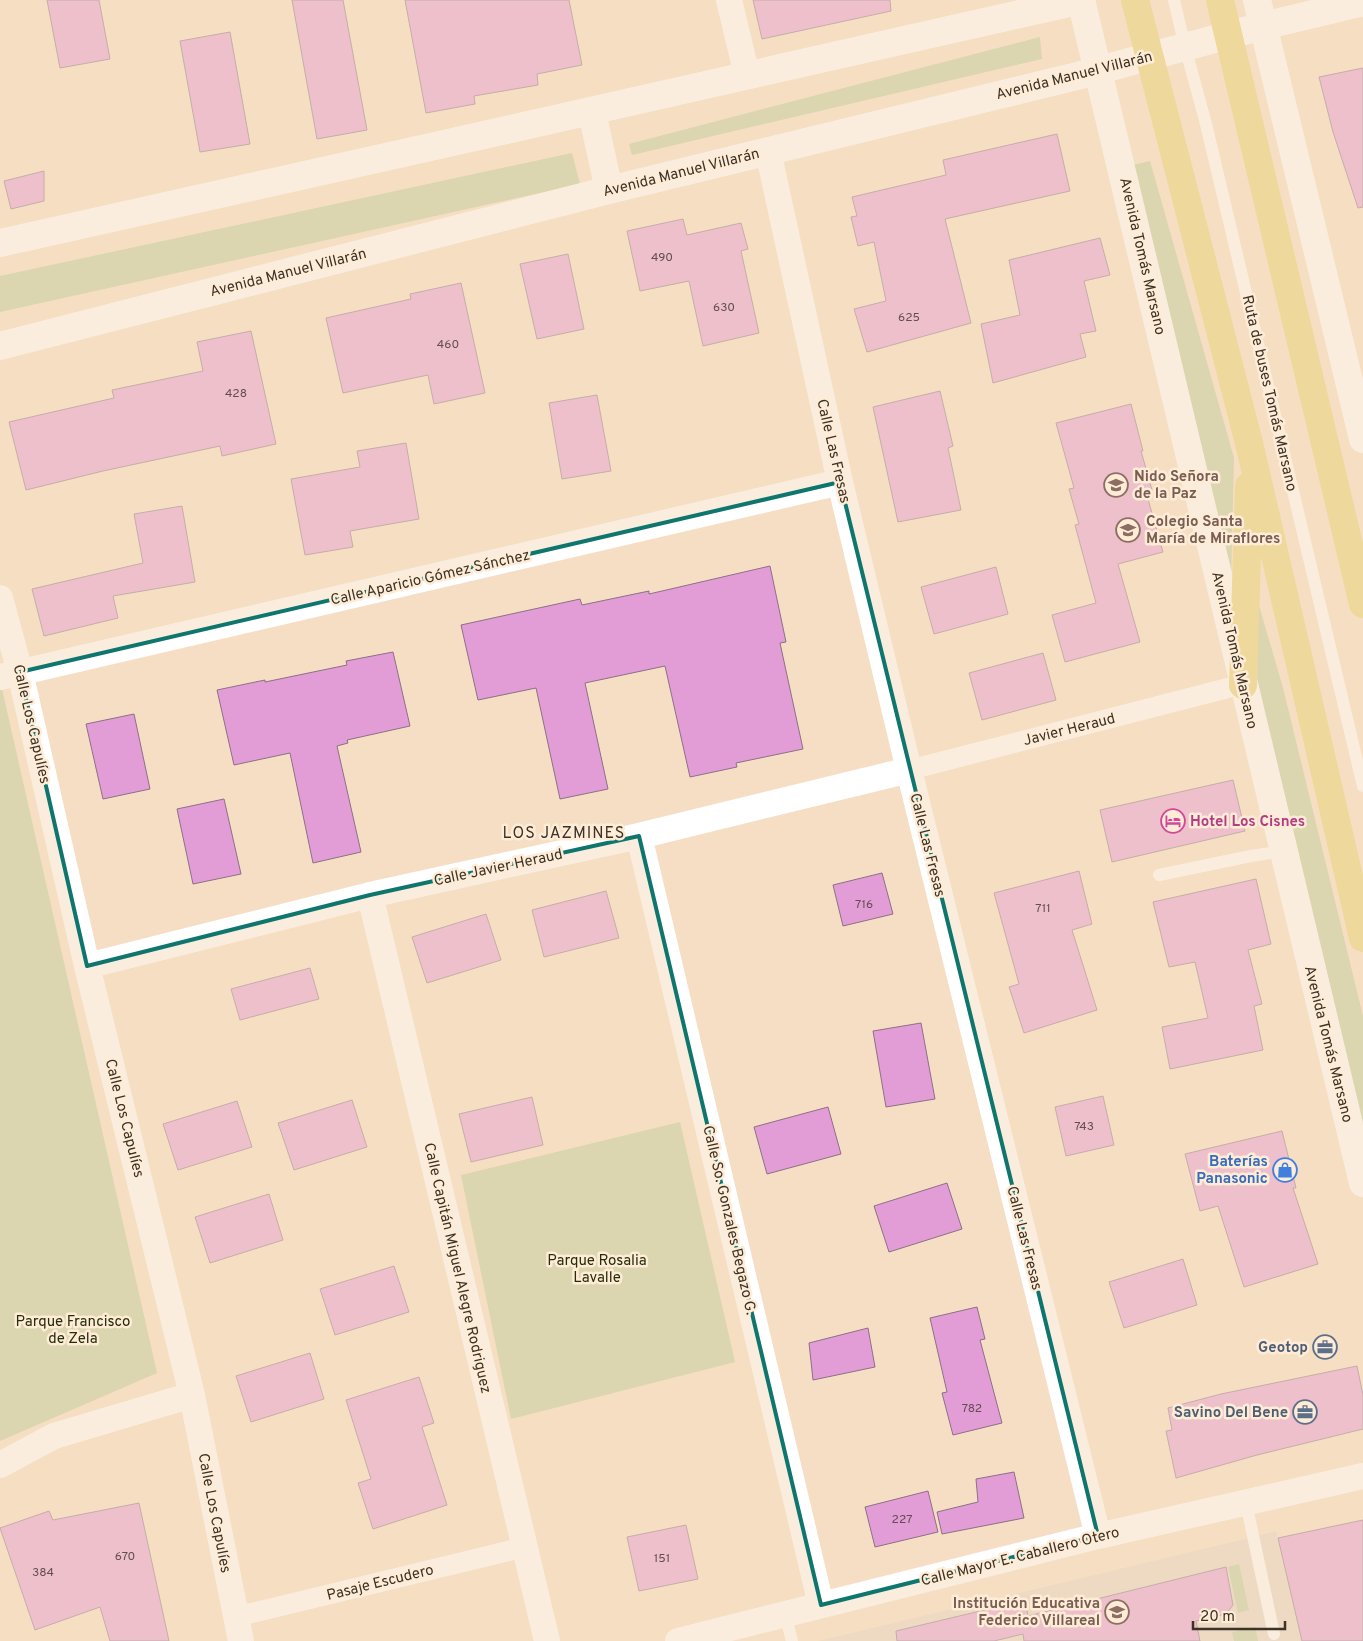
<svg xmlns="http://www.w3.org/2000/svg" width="1363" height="1641" font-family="Overpass,sans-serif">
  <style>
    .education { fill: #e4d6c3 }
    .green { fill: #baca99 }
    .building { fill: #e29cd6; stroke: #8b7186 }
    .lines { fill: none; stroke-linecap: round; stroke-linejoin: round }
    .service { stroke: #fff; stroke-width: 12 }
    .pedestrian { stroke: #fff; stroke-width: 20 }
    .minor { stroke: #fff; stroke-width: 26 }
    .tertiary { stroke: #fff; stroke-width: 28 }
    .secondary { stroke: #fff; stroke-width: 28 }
    .primary { stroke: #e6d06b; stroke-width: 28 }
    .marked { fill: none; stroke: #0f766e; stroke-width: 4; stroke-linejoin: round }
    .labels { text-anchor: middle; stroke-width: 5; stroke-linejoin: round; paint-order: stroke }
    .number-label { font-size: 12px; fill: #654d54 }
    .street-label { font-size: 15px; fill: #3b3328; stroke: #ffecd6 }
    .education-label { font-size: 15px; font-weight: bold; fill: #785e54; stroke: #ffecd6; text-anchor: start }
    .hotel-label { font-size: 15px; font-weight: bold; fill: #b23c85; stroke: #ffecd6; text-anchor: start }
    .shop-label { font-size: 15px; font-weight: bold; fill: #366cbe; stroke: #ffecd6; text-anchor: end }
    .park-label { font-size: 15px; fill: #252e0b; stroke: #ffecd6 }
    .service-label { font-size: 15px; font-weight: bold; fill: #4e5e75; stroke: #ffecd6; text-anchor: end }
    .neighbourhood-label { font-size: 16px; letter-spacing: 1px; fill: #3b3328; stroke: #ffecd6 }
  </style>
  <rect width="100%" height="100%" fill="#f5dec3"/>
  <path class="education" d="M1276 1531 1302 1641H818L1253 1537Z"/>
  <path class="green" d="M1040 37 1042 59 632 155 629 144Z
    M572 153 580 184 0 312V276Z
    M1150 161 1234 458 1231 581 1133 165Z
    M1258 602 1283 688 1363 1016V1132L1251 693Z
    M2 689 157 1373 0 1441V690Z
    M680 1122 735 1362 511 1419 461 1175Z
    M1239 1564 1249 1610 1238 1613 1228 1567Z
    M1255 1627 1258 1641H1234L1232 1632Z"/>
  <path class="building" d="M47 0H99L110 59 60 68Z
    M292 0H343L367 130 317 139Z
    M405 0H569L582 65 537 74 538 85 474 96 475 104 426 113Z
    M753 0H890L891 11 762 39Z
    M230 32 250 144 200 152 180 41Z
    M1363 68V207L1358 208 1333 132 1319 77Z
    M1057 134 1070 191 945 219 971 323 867 352 854 309 886 301 874 242 858 246 851 217 857 216 852 197 946 175 943 160Z
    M44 171V201L11 209 4 181Z
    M683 219 687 235 741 223 748 249 741 251 759 333 703 346 689 281 640 291 627 231Z
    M1100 238 1110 275 1084 281 1096 331 1080 334 1086 357 993 383 981 324 1020 315 1009 260Z
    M568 254 584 329 537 339 520 264Z
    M461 283 485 393 434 404 428 375 343 393 326 318 411 299 410 294Z
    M251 331 276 444 222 456 220 446 103 471 26 490 9 422 114 398 112 390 203 371 197 342Z
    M940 391 953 446 948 448 961 510 898 522 873 407Z
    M597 395 611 471 562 479 549 403Z
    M1131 404 1143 451H1141L1152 490 1146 492 1163 552 1118 564 1140 642 1065 662 1052 615 1096 603 1075 525 1079 524 1069 489 1074 488 1056 423Z
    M406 443 419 519 350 531 353 547 305 555 291 479 360 467 357 451Z
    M182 506 195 582 113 596 118 618 44 636 32 589 143 563 134 514Z
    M770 566 786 642 780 643 803 749 736 763 737 767 690 777 665 666 585 683 608 789 560 799 536 688 478 700 461 625 580 599 582 605 649 591V594Z
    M996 567 1008 614 934 634 921 587Z
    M393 652 410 726 347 740 348 743 337 746 361 852 313 863 290 753 234 765 217 690 265 680V682L347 665 346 661Z
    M1043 653 1056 700 982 720 969 673Z
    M134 714 150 789 103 799 86 724Z
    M1233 780 1245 831 1112 862 1100 810Z
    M224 799 241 874 193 884 177 809Z
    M1079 871 1092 924 1072 930 1097 1010 1024 1033 1009 987 1019 984 994 893Z
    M882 873 893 914 843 926 833 885Z
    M1256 879 1271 944 1248 950 1262 1004 1254 1006 1263 1050 1170 1069 1162 1027 1208 1018 1195 962 1169 967 1153 902Z
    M606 891 619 938 544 957 532 910Z
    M486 914 501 960 427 983 412 937Z
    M310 968 319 999 240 1020 231 989Z
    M921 1023 935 1099 886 1107 873 1031Z
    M1103 1096 1114 1145 1066 1156 1055 1107Z
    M532 1097 543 1145 471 1162 459 1114Z
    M352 1100 367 1147 294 1170 278 1123Z
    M237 1101 252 1147 178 1170 163 1124Z
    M828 1107 841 1154 767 1174 754 1127Z
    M1282 1131 1296 1188H1293L1318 1264 1244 1287 1218 1206 1200 1211 1185 1154Z
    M947 1183 962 1229 889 1252 874 1206Z
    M269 1194 283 1240 210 1263 195 1217Z
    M1183 1259 1197 1305 1124 1328 1109 1282Z
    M394 1266 409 1312 335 1335 320 1289Z
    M977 1307 985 1339 980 1340 1002 1423 953 1435 942 1393 947 1392 930 1318Z
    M868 1328 875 1367 813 1380 809 1343Z
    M310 1353 324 1399 251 1422 236 1376Z
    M1357 1366 1363 1395V1429L1257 1455 1176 1478 1166 1431 1172 1430 1168 1408 1221 1394Z
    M419 1377 434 1423 422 1427 447 1505 373 1529 358 1483 371 1479 346 1400Z
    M1014 1472 1024 1518 942 1534 937 1512 978 1502 976 1479Z
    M928 1491 938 1532 875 1547 865 1507Z
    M139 1503 169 1641H110L100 1607 35 1630 0 1528 49 1511 53 1520Z
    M1363 1520V1641H1302L1278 1538Z
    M686 1525 698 1579 639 1591 627 1537Z
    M1226 1567 1233 1605 1226 1614 1196 1621 1200 1641H1024L1023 1634 994 1641H897L896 1631 993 1608V1607L1025 1600 1028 1616Z"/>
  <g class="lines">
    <path class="service" d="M1174 0 1185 47 1205 120 1363 786
      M1159 875 1251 856 1283 851
      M1246 1503 1274 1634
      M785 1614 792 1641"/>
    <path class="pedestrian" d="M909 770 1228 688
      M235 1617 525 1547"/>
    <path class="minor" d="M729 0 747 75
      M768 151 840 482 909 770 1098 1536
      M0 598 20 672 87 966 192 1395 241 1641
      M0 677 840 482
      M639 836 821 1605
      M370 895 547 1641
      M87 966 370 895 639 836 909 770
      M0 1465 54 1436 192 1395
      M678 1641 1098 1536 1363 1476"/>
    <path class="tertiary" d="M1081 0 1363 1183
      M1257 0 1363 439"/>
    <path class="secondary" d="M592 112 609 190
      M0 243C361 163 721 82 1082 0
      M0 346 609 190 1077 76 1263 26 1363 2"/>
    <path class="primary" d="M1135 0 1250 447 1363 938
      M1220 0 1363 604
      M1243 685 1249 486"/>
  </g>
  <path d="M0 0H1363V1641H0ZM840 482 1098 1536 821 1605 639 836 370 895 87 966 20 672Z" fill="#f5dec3" fill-opacity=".55" fill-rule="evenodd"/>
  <path class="marked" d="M840 482 1098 1536 821 1605 639 836 370 895 87 966 20 672Z"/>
  <defs>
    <g id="school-ring" transform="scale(1.25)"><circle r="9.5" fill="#ffecd6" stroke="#8d6e63" stroke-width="1.5"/><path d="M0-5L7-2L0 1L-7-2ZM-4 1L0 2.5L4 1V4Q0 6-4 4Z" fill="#8d6e63"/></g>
    <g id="hotel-ring" transform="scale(1.25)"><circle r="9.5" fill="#ffecd6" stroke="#d1479c" stroke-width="1.5"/><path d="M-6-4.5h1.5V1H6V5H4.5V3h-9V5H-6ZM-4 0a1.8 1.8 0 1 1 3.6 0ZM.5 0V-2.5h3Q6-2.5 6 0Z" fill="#d1479c"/></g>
    <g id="shop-ring" transform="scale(1.25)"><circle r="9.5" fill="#ffecd6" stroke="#3f7fe0" stroke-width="1.5"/><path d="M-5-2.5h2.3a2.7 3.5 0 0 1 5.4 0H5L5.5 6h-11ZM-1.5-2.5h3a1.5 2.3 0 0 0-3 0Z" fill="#3f7fe0"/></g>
    <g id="office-ring" transform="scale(1.25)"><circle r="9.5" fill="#ffecd6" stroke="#5c6f8a" stroke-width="1.5"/><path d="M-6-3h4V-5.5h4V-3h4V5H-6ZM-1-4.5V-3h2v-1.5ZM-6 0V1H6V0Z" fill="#5c6f8a"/></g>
  </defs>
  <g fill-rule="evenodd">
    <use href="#school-ring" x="1116" y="485"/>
    <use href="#school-ring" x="1128" y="530"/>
    <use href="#hotel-ring" x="1173" y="821"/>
    <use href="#shop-ring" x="1285" y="1170"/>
    <use href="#office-ring" x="1325" y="1347"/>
    <use href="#office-ring" x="1305" y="1412"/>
    <use href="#school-ring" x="1117" y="1612"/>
  </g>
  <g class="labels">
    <g class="number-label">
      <text x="662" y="261">490</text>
      <text x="724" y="311">630</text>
      <text x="909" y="321">625</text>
      <text x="448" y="348">460</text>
      <text x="236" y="397">428</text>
      <text x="864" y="908">716</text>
      <text x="1043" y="912">711</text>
      <text x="1084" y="1130">743</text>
      <text x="972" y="1412">782</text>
      <text x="902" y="1523">227</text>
      <text x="125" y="1560">670</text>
      <text x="662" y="1562">151</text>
      <text x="43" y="1576">384</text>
    </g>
    <g class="street-label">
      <text transform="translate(1074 75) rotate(-14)" y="5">Avenida Manuel Villarán</text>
      <text transform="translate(681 172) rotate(-14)" y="5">Avenida Manuel Villarán</text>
      <text transform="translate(1143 256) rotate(77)" y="5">Avenida Tomás Marsano</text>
      <text transform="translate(288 272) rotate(-14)" y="5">Avenida Manuel Villarán</text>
      <text transform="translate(1270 393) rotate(77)" y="5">Ruta de buses Tomás Marsano</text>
      <text transform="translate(834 451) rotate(77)" y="5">Calle Las Fresas</text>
      <text transform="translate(430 577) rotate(-13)" y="5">Calle Aparicio Gómez Sánchez</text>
      <text transform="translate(1235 650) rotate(77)" y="5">Avenida Tomás Marsano</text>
      <text transform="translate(32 724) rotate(77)" y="5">Calle Los Capulíes</text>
      <text transform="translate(1069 729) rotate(-14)" y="5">Javier Heraud</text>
      <text transform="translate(928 845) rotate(76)" y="5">Calle Las Fresas</text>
      <text transform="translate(498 867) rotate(-12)" y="5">Calle Javier Heraud</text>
      <text transform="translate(1329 1044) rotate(76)" y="5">Avenida Tomás Marsano</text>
      <text transform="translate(125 1118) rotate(76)" y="5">Calle Los Capulíes</text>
      <text transform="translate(730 1220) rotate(77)" y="5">Calle So. Gonzales Begazo G.</text>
      <text transform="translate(1025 1238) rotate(76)" y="5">Calle Las Fresas</text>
      <text transform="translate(458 1268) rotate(77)" y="5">Calle Capitán Miguel Alegre Rodriguez</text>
      <text transform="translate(215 1513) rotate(79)" y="5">Calle Los Capulíes</text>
      <text transform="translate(1020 1556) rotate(-14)" y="5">Calle Mayor E. Caballero Otero</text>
      <text transform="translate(380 1582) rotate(-14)" y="5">Pasaje Escudero</text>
    </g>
    <g class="education-label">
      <text x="1134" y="481">Nido Señora<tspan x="1134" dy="17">de la Paz</tspan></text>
      <text x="1146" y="526">Colegio Santa<tspan x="1146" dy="17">María de Miraflores</tspan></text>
      <text x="1100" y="1608" text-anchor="end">Institución Educativa<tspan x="1100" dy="17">Federico Villareal</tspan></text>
    </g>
    <g class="hotel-label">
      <text x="1190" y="826">Hotel Los Cisnes</text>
    </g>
    <g class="shop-label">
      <text x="1268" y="1166">Baterías<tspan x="1268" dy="17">Panasonic</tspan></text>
    </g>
    <g class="park-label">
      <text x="597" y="1265">Parque Rosalia<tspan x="597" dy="17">Lavalle</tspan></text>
      <text x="73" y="1326">Parque Francisco<tspan x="73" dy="17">de Zela</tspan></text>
    </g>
    <g class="service-label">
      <text x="1308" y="1352">Geotop</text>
      <text x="1288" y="1417">Savino Del Bene</text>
    </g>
    <g class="neighbourhood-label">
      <text x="564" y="838">LOS JAZMINES</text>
    </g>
  </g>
  <path d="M1193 1621v8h92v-8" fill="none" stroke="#3b3328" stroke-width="2.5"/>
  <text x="1200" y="1621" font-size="15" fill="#3b3328" stroke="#ffecd6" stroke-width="4" paint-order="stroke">20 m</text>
</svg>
